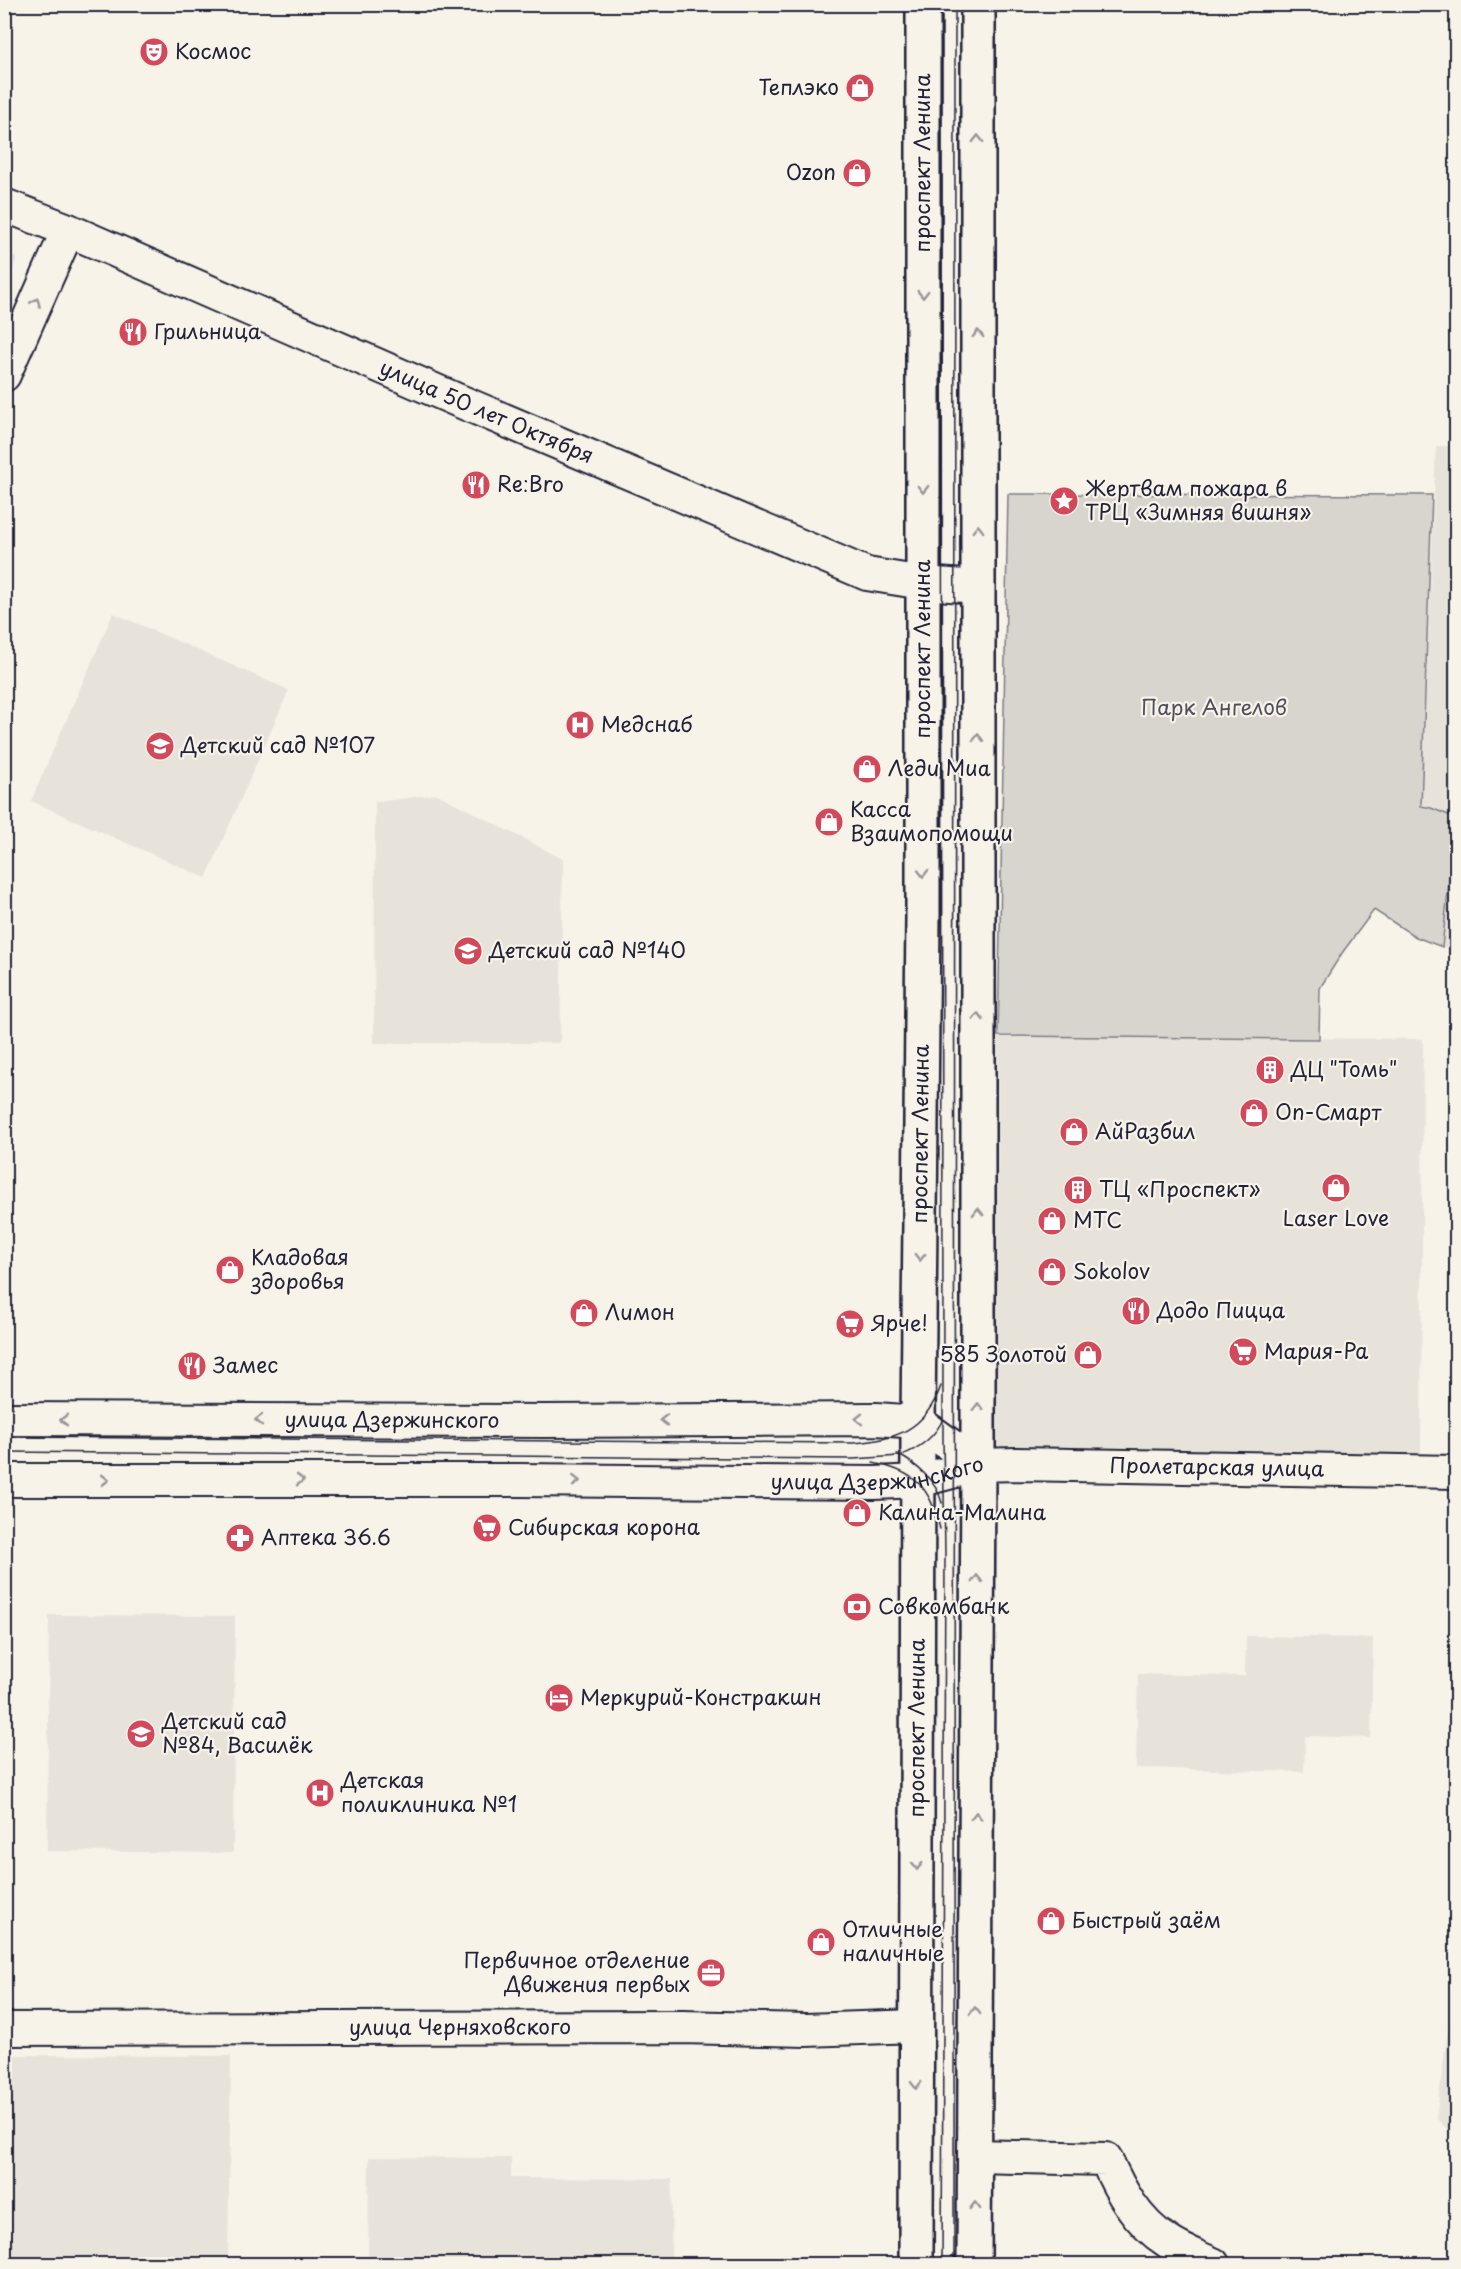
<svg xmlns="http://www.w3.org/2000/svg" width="1461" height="2269" font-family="'Playpen Sans',sans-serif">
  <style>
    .built { fill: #e7e3db }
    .green { fill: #d8d5cf; stroke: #7d7c85; stroke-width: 1.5 }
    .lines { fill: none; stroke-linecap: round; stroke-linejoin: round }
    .minor-casing { stroke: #22223b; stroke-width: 36 }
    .major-casing { stroke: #22223b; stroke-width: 38 }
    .minor { stroke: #f7f3e8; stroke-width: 32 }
    .major { stroke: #f7f3e8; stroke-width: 33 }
    .tram { stroke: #22223b; stroke-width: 1.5 }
    .oneway { stroke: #97959a }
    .labels { text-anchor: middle; stroke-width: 4.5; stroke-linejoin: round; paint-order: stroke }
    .poi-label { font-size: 21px; fill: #22223b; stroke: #f7f3e8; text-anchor: start }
    .street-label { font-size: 21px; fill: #22223b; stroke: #f7f3e8 }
    .park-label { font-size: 21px; fill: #504f60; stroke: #f7f3e8 }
  </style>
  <rect width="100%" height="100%" fill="#f7f3e8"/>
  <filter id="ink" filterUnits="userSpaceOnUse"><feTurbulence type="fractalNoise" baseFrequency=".0167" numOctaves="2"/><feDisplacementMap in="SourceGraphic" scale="12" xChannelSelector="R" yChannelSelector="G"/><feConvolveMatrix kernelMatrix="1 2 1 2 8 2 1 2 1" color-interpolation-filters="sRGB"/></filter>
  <g filter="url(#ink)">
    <path class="built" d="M5 252 17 258 5 290Z
      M1436 446H1456V948L1442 947 1416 937Z
      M113 613 289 690 206 878 31 801Z
      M437 794 563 859 560 1043H374L375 802Z
      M998 1036 1423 1039 1421 1455 996 1454Z
      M49 1615 235 1616 233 1853 47 1851Z
      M1246 1636 1373 1638 1371 1738 1305 1736 1304 1772 1136 1768 1138 1674 1245 1676Z
      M1456 2011V2138L1436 2118 1448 2030Z
      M5 2055 231 2056 228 2264H5Z
      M369 2157 511 2158V2178L672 2179 671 2264H368Z"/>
    <path class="green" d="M1008 494 1432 495 1421 806 1431 808 1456 818 1442 947 1416 937 1374 910 1342 953 1320 988 1319 1039 998 1036Z"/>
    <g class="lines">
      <g class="minor-casing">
        <g id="minor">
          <path id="s1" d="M4 205 68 230 457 400 867 574 923 583 978 587"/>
          <path d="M4 375 68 230"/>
          <path id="s2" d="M4 1419 545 1421 876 1419 918 1422 978 1465"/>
          <path id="s3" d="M4 1480H518L875 1483 918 1481 978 1465 1017 1464 1456 1472"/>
          <path id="s4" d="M4 2029 682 2027 806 2030 916 2026"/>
          <path d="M975 2156 1106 2159C1120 2191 1137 2222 1167 2241 1181 2251 1198 2257 1213 2264"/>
        </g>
      </g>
      <g class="major-casing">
        <g id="major">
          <path id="s5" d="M916 2264 918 1422 923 917V4"/>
          <path d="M974 2264 978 1465V4"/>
        </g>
      </g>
      <use href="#minor" class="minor"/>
      <use href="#major" class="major"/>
      <path class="tram" d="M942 4 943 1440 945 1552 942 2264
        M4 1437 853 1443C896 1440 925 1430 941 1386
        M4 1452 853 1459 900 1456C918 1449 935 1437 943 1419
        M897 1454C916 1464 937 1481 942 1503
        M873 1463C914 1471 931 1487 940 1529
        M954 2264 955 4"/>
    </g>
    <defs><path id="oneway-chevron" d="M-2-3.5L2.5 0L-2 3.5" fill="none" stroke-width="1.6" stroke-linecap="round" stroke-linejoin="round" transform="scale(1.5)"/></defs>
    <g class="oneway">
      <use href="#oneway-chevron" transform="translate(978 139) rotate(-90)"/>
      <use href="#oneway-chevron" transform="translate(923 294) rotate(90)"/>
      <use href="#oneway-chevron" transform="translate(36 302) rotate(-67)"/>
      <use href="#oneway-chevron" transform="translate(978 334) rotate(-90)"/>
      <use href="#oneway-chevron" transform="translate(923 489) rotate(90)"/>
      <use href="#oneway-chevron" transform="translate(978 529) rotate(-90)"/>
      <use href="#oneway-chevron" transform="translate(978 738) rotate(-90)"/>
      <use href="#oneway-chevron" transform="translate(923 873) rotate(90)"/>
      <use href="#oneway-chevron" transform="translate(978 1017) rotate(-90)"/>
      <use href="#oneway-chevron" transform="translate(978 1212) rotate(-90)"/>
      <use href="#oneway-chevron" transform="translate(920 1257) rotate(91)"/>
      <use href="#oneway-chevron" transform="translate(978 1407) rotate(-90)"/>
      <use href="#oneway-chevron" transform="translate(859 1419) rotate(180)"/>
      <use href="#oneway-chevron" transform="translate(64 1420) rotate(-180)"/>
      <use href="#oneway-chevron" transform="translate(259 1420) rotate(-180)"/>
      <use href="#oneway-chevron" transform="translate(664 1420) rotate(180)"/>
      <use href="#oneway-chevron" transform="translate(105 1480)"/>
      <use href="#oneway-chevron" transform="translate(300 1480)"/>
      <use href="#oneway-chevron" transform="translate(576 1481)"/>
      <use href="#oneway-chevron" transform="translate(977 1579) rotate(-90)"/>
      <use href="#oneway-chevron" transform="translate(976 1816) rotate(-90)"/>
      <use href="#oneway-chevron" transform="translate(917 1866) rotate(90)"/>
      <use href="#oneway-chevron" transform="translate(975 2011) rotate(-90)"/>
      <use href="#oneway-chevron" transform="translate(916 2085) rotate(90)"/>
      <use href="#oneway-chevron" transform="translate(975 2206) rotate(-90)"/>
    </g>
  </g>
  <defs>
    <g id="theatre-disc" transform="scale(1.5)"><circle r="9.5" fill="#d1495b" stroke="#f7f3e8"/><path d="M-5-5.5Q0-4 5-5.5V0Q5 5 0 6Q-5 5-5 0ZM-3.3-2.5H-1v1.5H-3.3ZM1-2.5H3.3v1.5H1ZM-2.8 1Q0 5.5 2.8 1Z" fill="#fff"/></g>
    <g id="shop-disc" transform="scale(1.5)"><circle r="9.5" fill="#d1495b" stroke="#f7f3e8"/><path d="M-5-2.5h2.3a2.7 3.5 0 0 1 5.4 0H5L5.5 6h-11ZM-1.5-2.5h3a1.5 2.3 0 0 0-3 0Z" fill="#fff"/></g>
    <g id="restaurant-disc" transform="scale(1.5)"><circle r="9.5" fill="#d1495b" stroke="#f7f3e8"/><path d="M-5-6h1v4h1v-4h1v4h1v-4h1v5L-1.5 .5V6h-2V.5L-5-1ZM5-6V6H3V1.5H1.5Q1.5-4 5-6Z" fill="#fff"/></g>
    <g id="sight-disc" transform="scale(1.5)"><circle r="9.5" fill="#d1495b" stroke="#f7f3e8"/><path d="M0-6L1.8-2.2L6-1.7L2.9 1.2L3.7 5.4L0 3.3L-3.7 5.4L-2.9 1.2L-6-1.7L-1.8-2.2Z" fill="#fff"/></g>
    <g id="hospital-disc" transform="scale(1.5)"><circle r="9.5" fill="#d1495b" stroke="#f7f3e8"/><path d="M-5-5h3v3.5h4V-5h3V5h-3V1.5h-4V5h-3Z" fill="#fff"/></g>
    <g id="school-disc" transform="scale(1.5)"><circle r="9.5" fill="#d1495b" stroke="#f7f3e8"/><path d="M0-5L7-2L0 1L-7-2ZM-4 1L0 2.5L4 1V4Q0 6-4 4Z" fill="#fff"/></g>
    <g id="building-disc" transform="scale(1.5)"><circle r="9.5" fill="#d1495b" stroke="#f7f3e8"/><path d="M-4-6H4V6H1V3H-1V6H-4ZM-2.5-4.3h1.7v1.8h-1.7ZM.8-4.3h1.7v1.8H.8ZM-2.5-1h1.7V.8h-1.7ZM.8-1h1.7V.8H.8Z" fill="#fff"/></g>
    <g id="supermarket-disc" transform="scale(1.5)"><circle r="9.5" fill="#d1495b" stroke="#f7f3e8"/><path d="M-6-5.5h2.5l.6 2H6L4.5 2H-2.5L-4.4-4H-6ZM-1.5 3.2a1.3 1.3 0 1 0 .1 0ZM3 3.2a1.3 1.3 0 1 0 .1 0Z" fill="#fff"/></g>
    <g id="pharmacy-disc" transform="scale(1.5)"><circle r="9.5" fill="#d1495b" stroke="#f7f3e8"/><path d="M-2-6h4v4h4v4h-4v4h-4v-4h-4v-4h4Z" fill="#fff"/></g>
    <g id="bank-disc" transform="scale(1.5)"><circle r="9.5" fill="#d1495b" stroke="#f7f3e8"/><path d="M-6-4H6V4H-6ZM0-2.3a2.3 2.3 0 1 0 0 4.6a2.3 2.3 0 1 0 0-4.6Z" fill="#fff"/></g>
    <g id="hotel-disc" transform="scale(1.5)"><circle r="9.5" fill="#d1495b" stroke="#f7f3e8"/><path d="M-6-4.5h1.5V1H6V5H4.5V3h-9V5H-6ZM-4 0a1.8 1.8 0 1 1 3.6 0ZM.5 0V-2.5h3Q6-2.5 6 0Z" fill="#fff"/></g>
    <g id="office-disc" transform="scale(1.5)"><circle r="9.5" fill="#d1495b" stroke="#f7f3e8"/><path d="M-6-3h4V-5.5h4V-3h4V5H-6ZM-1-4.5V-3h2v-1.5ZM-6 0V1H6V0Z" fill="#fff"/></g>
  </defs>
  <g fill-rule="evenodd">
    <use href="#theatre-disc" x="154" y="52"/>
    <use href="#shop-disc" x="860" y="88"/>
    <use href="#shop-disc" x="857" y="173"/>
    <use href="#restaurant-disc" x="133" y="332"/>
    <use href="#restaurant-disc" x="476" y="485"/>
    <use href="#sight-disc" x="1064" y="501"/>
    <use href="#hospital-disc" x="580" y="725"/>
    <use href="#school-disc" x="160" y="746"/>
    <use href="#shop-disc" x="867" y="769"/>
    <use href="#shop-disc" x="829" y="822"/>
    <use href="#school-disc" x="468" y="951"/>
    <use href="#building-disc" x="1270" y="1070"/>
    <use href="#shop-disc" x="1254" y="1113"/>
    <use href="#shop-disc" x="1074" y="1132"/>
    <use href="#shop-disc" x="1336" y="1188"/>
    <use href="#building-disc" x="1078" y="1190"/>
    <use href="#shop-disc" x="1052" y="1221"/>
    <use href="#shop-disc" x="230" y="1270"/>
    <use href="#shop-disc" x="1052" y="1272"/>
    <use href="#restaurant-disc" x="1136" y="1311"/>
    <use href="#shop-disc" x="584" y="1313"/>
    <use href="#supermarket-disc" x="850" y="1324"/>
    <use href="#supermarket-disc" x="1243" y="1352"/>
    <use href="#shop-disc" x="1088" y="1355"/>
    <use href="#restaurant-disc" x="192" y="1366"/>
    <use href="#shop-disc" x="857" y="1513"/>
    <use href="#supermarket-disc" x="487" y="1528"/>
    <use href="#pharmacy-disc" x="240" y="1538"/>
    <use href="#bank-disc" x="857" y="1607"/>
    <use href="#hotel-disc" x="559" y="1698"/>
    <use href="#school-disc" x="141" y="1734"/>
    <use href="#hospital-disc" x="320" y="1793"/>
    <use href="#shop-disc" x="1051" y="1921"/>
    <use href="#shop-disc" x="821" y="1942"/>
    <use href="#office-disc" x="711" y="1973"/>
  </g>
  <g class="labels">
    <g class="poi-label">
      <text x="175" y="59">Космос</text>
      <text x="839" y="95" text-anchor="end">Теплэко</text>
      <text x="836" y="180" text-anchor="end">Ozon</text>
      <text x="154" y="339">Грильница</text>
      <text x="497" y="492">Re:Bro</text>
      <text x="1085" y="496">Жертвам пожара в<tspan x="1085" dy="24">ТРЦ «Зимняя вишня»</tspan></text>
      <text x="601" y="732">Медснаб</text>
      <text x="181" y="753">Детский сад №107</text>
      <text x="888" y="776">Леди Миа</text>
      <text x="850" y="817">Касса<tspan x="850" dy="24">Взаимопомощи</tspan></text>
      <text x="489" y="958">Детский сад №140</text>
      <text x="1291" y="1077">ДЦ "Томь"</text>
      <text x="1275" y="1120">On-Смарт</text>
      <text x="1095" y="1139">АйРазбил</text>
      <text x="1099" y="1197">ТЦ «Проспект»</text>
      <text x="1336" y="1226" text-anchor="middle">Laser Love</text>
      <text x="1073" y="1228">МТС</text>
      <text x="251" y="1265">Кладовая<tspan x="251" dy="24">здоровья</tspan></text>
      <text x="1073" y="1279">Sokolov</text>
      <text x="1157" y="1318">Додо Пицца</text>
      <text x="605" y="1320">Лимон</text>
      <text x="871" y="1331">Ярче!</text>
      <text x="1264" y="1359">Мария-Ра</text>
      <text x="1067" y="1362" text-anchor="end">585 Золотой</text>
      <text x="213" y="1373">Замес</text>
      <text x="878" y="1520">Калина-Малина</text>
      <text x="508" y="1535">Сибирская корона</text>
      <text x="261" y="1545">Аптека 36.6</text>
      <text x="878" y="1614">Совкомбанк</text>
      <text x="580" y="1705">Меркурий-Констракшн</text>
      <text x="162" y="1729">Детский сад<tspan x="162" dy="24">№84, Василёк</tspan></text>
      <text x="341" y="1788">Детская<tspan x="341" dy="24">поликлиника №1</tspan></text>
      <text x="1072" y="1928">Быстрый заём</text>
      <text x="842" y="1937">Отличные<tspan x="842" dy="24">наличные</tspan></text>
      <text x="690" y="1968" text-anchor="end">Первичное отделение<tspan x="690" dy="24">Движения первых</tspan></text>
    </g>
    <g class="street-label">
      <text transform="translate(923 163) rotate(-90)" y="7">проспект Ленина</text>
      <text dy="7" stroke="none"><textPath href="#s1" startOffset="525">улица 50 лет Октября</textPath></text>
      <text transform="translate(923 649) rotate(-90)" y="7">проспект Ленина</text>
      <text dy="7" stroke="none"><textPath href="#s5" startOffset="1130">проспект Ленина</textPath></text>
      <text dy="7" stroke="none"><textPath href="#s2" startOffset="388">улица Дзержинского</textPath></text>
      <text dy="7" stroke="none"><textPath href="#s3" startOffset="1215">Пролетарская улица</textPath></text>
      <text dy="7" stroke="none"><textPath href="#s3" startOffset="874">улица Дзержинского</textPath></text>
      <text dy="7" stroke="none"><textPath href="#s5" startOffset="536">проспект Ленина</textPath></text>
      <text dy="7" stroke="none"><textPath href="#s4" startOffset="456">улица Черняховского</textPath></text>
    </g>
    <g class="park-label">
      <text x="1214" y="715">Парк Ангелов</text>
    </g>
  </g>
  <rect width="1461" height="2269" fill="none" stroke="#f7f3e8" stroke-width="24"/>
  <rect x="12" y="12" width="1437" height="2245" fill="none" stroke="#22223b" stroke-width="2" filter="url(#ink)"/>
</svg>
